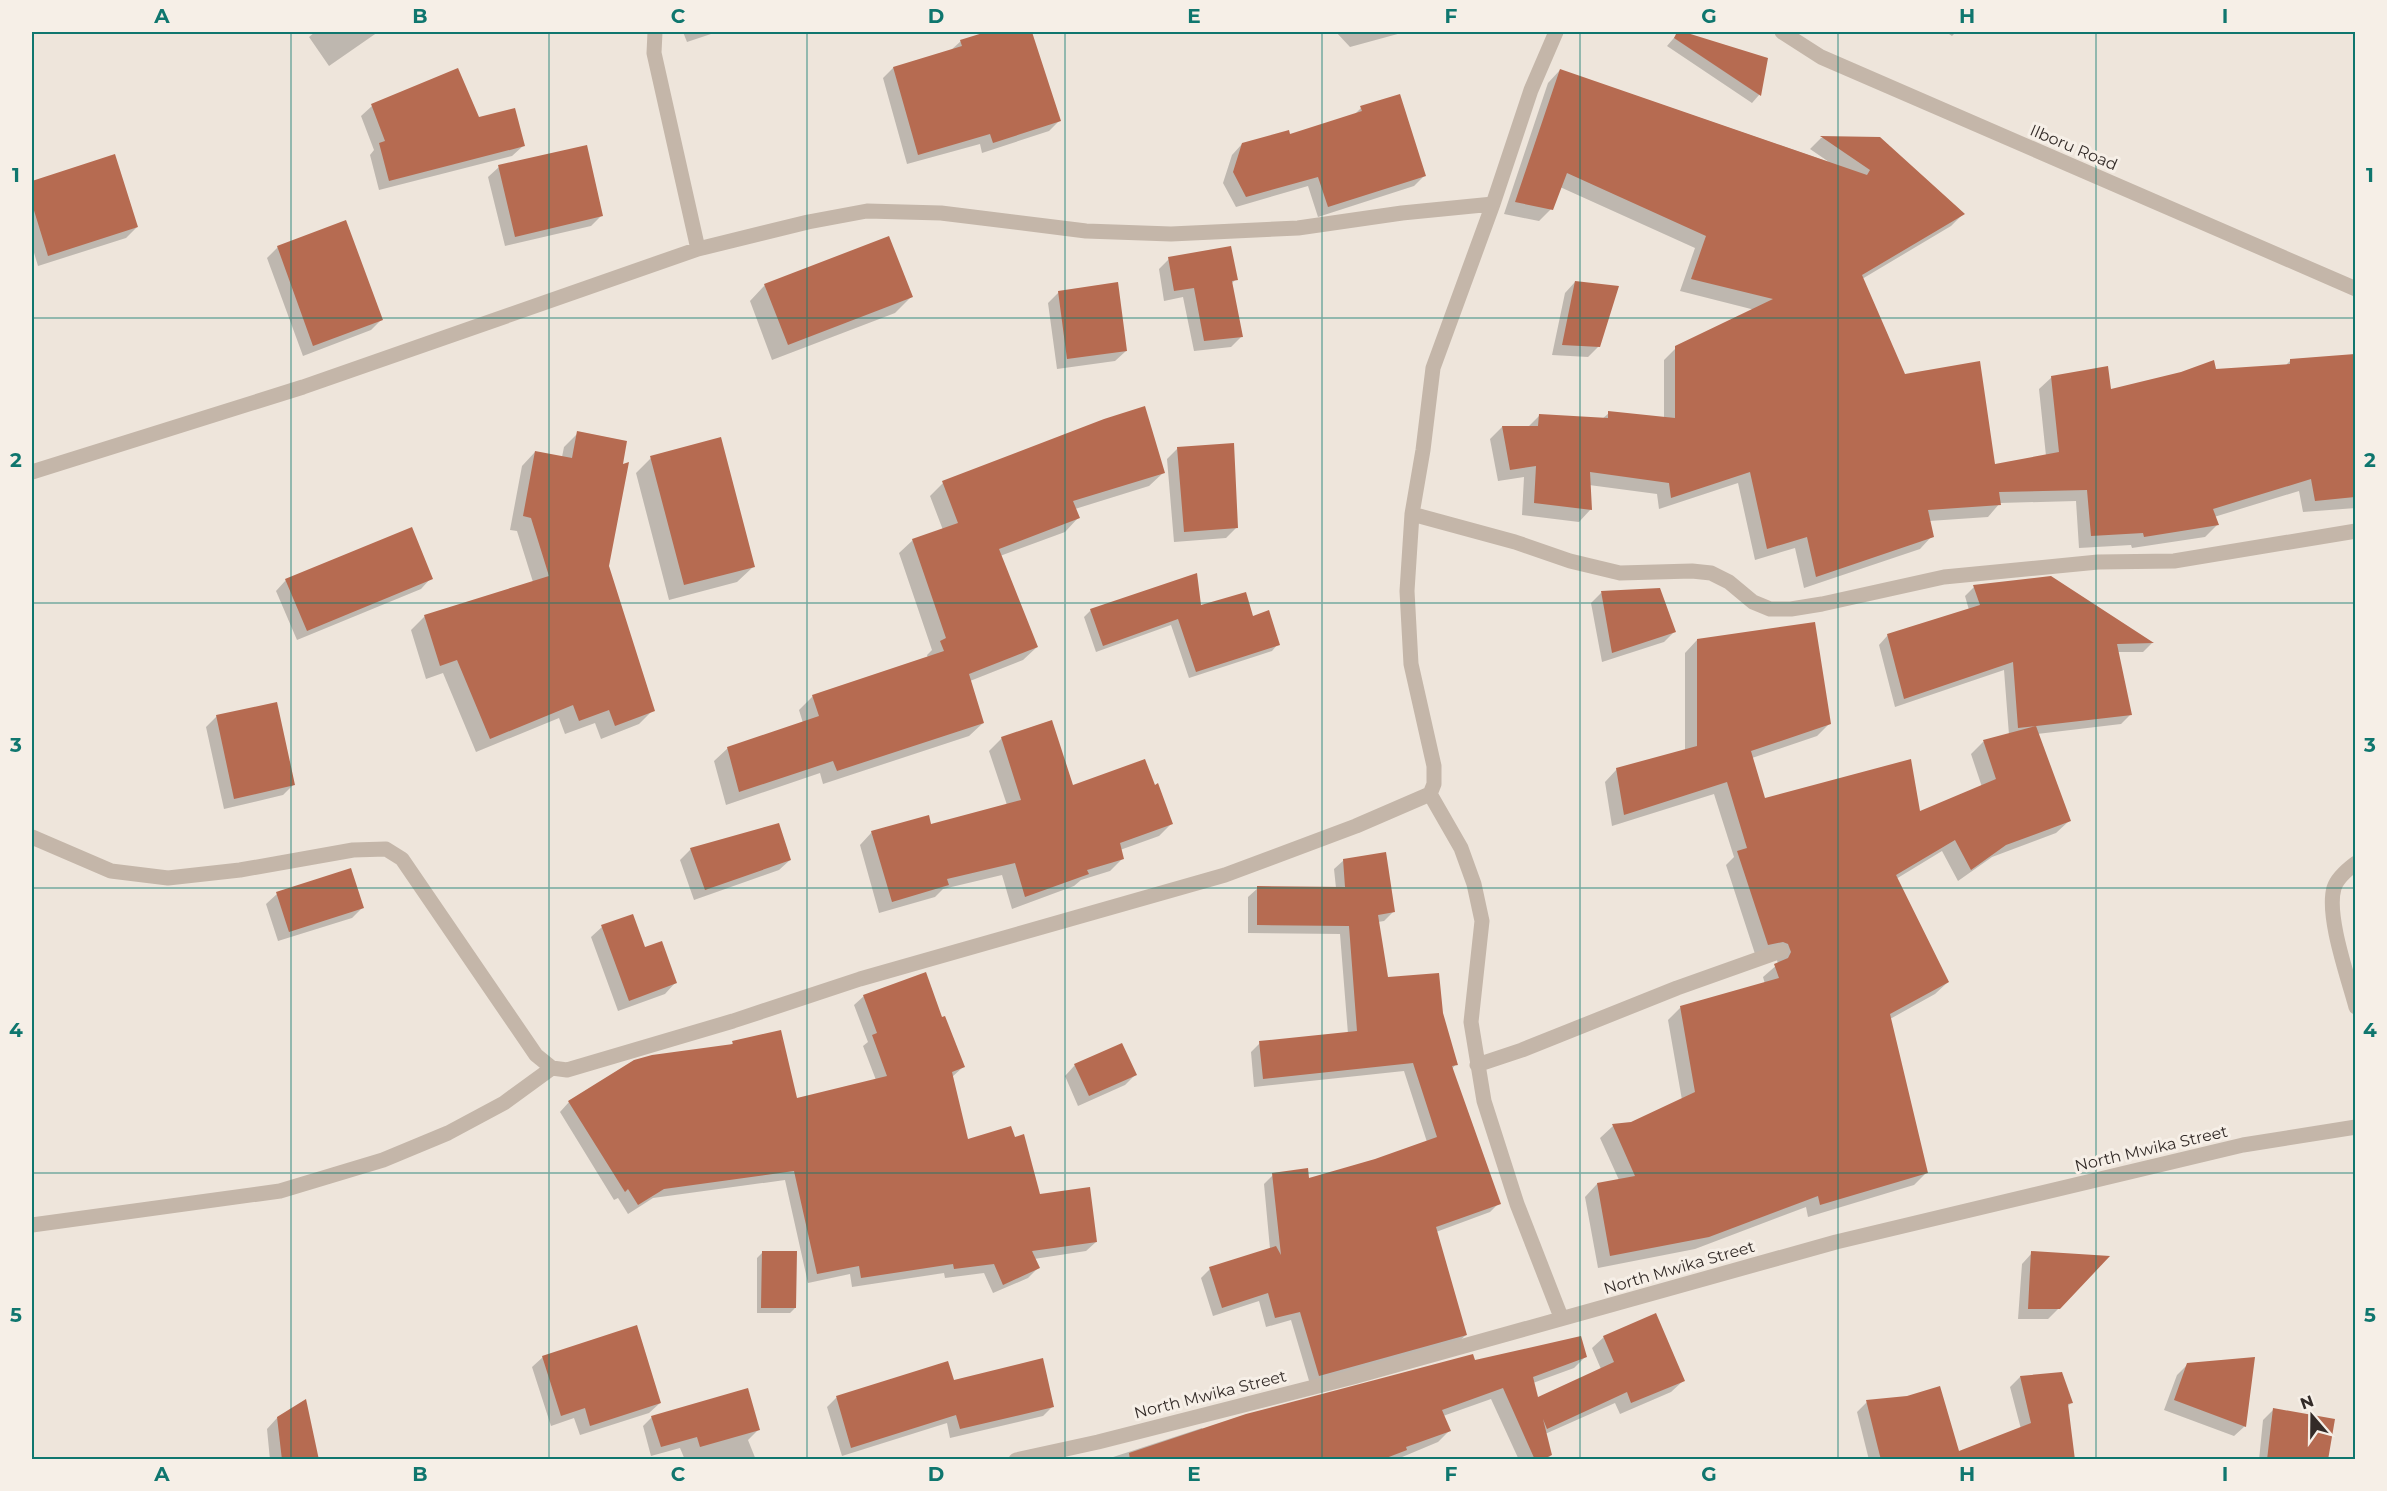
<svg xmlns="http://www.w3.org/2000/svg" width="2387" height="1491" font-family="Montserrat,sans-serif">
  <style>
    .shadow { fill: #0003 }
    .building { fill: #b66b51 }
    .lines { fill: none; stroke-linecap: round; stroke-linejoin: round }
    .street { stroke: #c4b6a9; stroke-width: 15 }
    .grid { fill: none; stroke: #0f766e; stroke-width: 1.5; stroke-opacity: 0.55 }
    .labels { text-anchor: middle; stroke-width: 6; stroke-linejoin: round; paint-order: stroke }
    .street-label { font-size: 16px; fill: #332b28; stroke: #f6efe7 }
    .neatline { fill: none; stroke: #0f766e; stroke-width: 2 }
    .grid-label { font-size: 20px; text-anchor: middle; font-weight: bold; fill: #0f766e }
  </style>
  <rect width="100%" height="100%" fill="#eee5db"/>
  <path class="shadow" d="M315 32H378L329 66 309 37Z
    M683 32H717L687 42Z
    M991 32H1031L1059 121 1049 131 982 153 980 144 907 164 883 78 893 68 950 51 961 41Z
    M1336 32H1405L1350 47Z
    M1679 32 1767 59 1759 95 1752 103 1667 46Z
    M1946 32H1956L1952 36Z
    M457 70 478 119 523 146 512 156 379 190 370 155 374 150 361 116 372 106Z
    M1560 70 1829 162 1810 149 1821 138H1880L1963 214 1951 226 1862 279 1904 376 1994 466 2046 456 2039 389 2052 377 2110 391 2215 371 2285 366 2290 361 2352 355 2356 371V508L2303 512 2299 491 2214 517 2217 525 2205 537 2132 548 2131 545 2079 548 2076 501 2000 503 1988 517 1929 521 1932 536 1920 549 1804 588 1795 548 1755 560 1738 483 1659 509 1657 494 1589 485 1591 509 1579 522 1522 515 1524 477 1498 481 1490 439 1502 427H1528L1539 416 1602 419 1609 413 1664 418V360L1676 348 1755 310 1680 291 1695 248 1560 187 1551 209 1539 221 1504 214 1548 83Z
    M1361 108 1424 176 1414 186 1318 217 1308 186 1236 207 1223 183 1232 155 1242 144 1289 136 1354 115Z
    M114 156 137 227 126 238 38 266 32 246V183Z
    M499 167 602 215 591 226 505 246 488 177Z
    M278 247 381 320 371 330 303 356 267 258Z
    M1169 259 1236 279 1231 284 1242 336 1231 347 1194 351 1183 297 1164 301 1159 269Z
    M1575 282 1598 347 1588 357 1552 355 1565 293Z
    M765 285 911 297 895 313 772 360 750 301Z
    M1059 292 1126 351 1115 361 1057 369 1048 303Z
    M578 433 608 566 653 710 639 724 601 739 595 723 565 734 559 718 476 752 443 673 426 679 411 630 425 616 533 582 517 531 510 530 522 466 535 452 562 457 564 447Z
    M1178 448 1237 527 1226 538 1174 542 1167 459Z
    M651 458 753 567 737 582 669 600 636 473Z
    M1163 473 1149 486 1075 509 1078 518 1065 532 1000 556 1037 647 1023 660 970 681 983 723 969 736 823 784 820 773 726 805 714 761 728 748 803 723 799 710 813 696 928 658 927 655 932 650 899 553 913 540 943 530 930 496 943 483Z
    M431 578 421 589 297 640 276 591 286 580Z
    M2051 578 2152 643 2143 652H2117L2130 715 2121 724 2037 734 2069 821 2056 833 1992 857 1958 881 1942 851 1896 879 1948 982 1935 994 1890 1019 1926 1173 1914 1185 1808 1217 1806 1207 1695 1249 1598 1268 1585 1197 1597 1184 1619 1180 1600 1138 1613 1126 1632 1123 1682 1100 1668 1020 1681 1007 1765 984 1763 977 1778 964 1776 956 1756 957 1726 865 1734 857 1714 794 1612 826 1605 782 1617 769 1685 751V653L1697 640 1829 724 1817 736 1752 758 1764 800 1919 813 1982 787 1971 754 1983 742 2009 735 2004 670 1895 707 1879 645 1888 635 1969 610 1965 596 1974 587Z
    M1601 593 1674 632 1664 642 1602 662 1591 603Z
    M1200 607 1252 617 1278 644 1272 651 1189 678 1171 625 1096 652 1084 617 1091 610Z
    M217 716 293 785 283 795 224 809 206 727Z
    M1002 738 1072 787 1171 824 1159 836 1120 850 1123 858 1110 871 1081 880 1074 886 1012 909 1002 875 943 889 935 897 879 913 860 845 872 832 930 826 1007 805 989 751Z
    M691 849 790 860 779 870 694 900 680 860Z
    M1344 860 1393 912 1384 921 1378 922 1387 979 1442 1014 1456 1064 1452 1069 1499 1203 1490 1212 1436 1232 1466 1335 1456 1344 1310 1384 1291 1320 1266 1327 1259 1301 1213 1316 1201 1278 1210 1269 1270 1249 1264 1184 1273 1175 1308 1180 1376 1160 1427 1142 1404 1071 1254 1087 1251 1052 1260 1043 1348 1034 1340 934 1248 933V897L1258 888H1336L1334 869Z
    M277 894 362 908 352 918 278 941 266 904Z
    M602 927 644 949 675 983 665 994 618 1011 591 937Z
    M864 996 941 1019 963 1067 952 1077 967 1140 1096 1242 1086 1251 1034 1259 1038 1268 1028 1278 993 1293 984 1273 945 1278 944 1273 852 1287 850 1274 808 1283 785 1180 653 1198 628 1214 618 1198 614 1200 560 1112 569 1102 729 1046 733 1043 796 1100 876 1080 863 1046 868 1042 854 1005Z
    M1075 1065 1135 1075 1125 1085 1078 1106 1065 1076Z
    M762 1253 795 1308 790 1313H757V1258Z
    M2032 1253 2059 1308 2048 1319H2018L2022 1264Z
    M1604 1337 1683 1381 1671 1392 1620 1414 1615 1403 1545 1434 1551 1455 1546 1460H1519L1491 1399 1443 1416 1449 1431 1438 1442 1395 1460H1104L1202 1428 1203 1430 1473 1362 1585 1357 1574 1368 1533 1383 1537 1399 1601 1369 1592 1348Z
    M543 1357 660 1403 649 1413 580 1435 574 1418 551 1426 532 1367Z
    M947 1363 952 1381 1052 1407 1043 1416 950 1438 947 1423 842 1456 827 1407 836 1398Z
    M2188 1364 2245 1426 2234 1436 2164 1410 2177 1375Z
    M2061 1374 2071 1403 2067 1407 2073 1460H1869L1857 1412 1867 1402 1958 1453 2021 1429 2010 1387 2020 1377Z
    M2274 1409 2327 1460H2259L2263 1420Z
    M652 1417 759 1429 748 1440 756 1460H685L680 1448 651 1456 643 1426Z
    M277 1418 318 1460H270L267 1429Z"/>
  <path class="building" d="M986 32H1032L1061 121 993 143 990 134 918 155 893 67 962 46 960 40Z
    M1677 32H1684L1768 58 1761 96 1674 38Z
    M458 68 479 117 515 108 525 146 389 181 379 143 385 141 371 104Z
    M1560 69 1867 175 1870 170 1820 136 1880 137 1965 214 1862 275 1905 374 1980 361 1995 464 2059 452 2051 376 2108 366 2111 389 2181 372 2214 360 2216 369 2290 364V359L2355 354V497L2315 501 2311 479 2213 509 2219 525 2144 537 2143 533 2091 536 2087 490 1999 492 2001 505 1928 510 1934 537 1816 577 1807 537 1767 549 1750 472 1671 498 1669 483 1590 472 1592 510 1534 503 1536 466 1510 470 1502 426H1538L1539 414 1608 418V411L1675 418V346L1773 299 1691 279 1706 236 1567 173 1553 210 1515 202Z
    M1400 94 1426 176 1328 207 1318 177 1246 197 1233 172 1242 143 1289 130 1290 134 1362 111 1360 106Z
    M587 145 603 216 515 237 498 165Z
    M115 154 138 227 48 256 32 204V181Z
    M346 220 383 320 313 346 277 246Z
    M889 236 913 297 788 345 764 284Z
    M1231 246 1238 280 1232 281 1243 337 1204 341 1194 288 1174 291 1168 257Z
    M1575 281 1619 286 1600 347 1562 345Z
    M1118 282 1127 351 1067 359 1058 291Z
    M1145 406 1165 473 1073 501 1080 518 999 549 1038 647 969 674 984 723 837 771 833 761 739 792 727 747 819 716 812 695 944 651 940 641 946 638 912 539 958 523 942 481 1104 419Z
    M577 431 627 441 623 464 629 462 609 566 655 711 615 726 609 710 579 721 573 705 490 739 457 660 440 666 424 615 549 576 531 518 523 516 535 451 572 458Z
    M721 437 755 567 684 585 650 456Z
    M1234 443 1238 528 1184 532 1177 447Z
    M412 527 433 579 307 631 285 579Z
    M1197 573 1201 605 1246 592 1253 616 1269 610 1280 645 1196 672 1178 619 1103 646 1090 609Z
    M2051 576 2154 643 2117 644 2132 715 2018 728 2013 662 1904 699 1887 634 1980 605 1973 585Z
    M1660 588 1676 632 1612 653 1601 591Z
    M1815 622 1831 724 1751 751 1765 798 1911 759 1920 811 1996 779 1983 740 2036 726 2071 821 2006 845 1971 870 1955 840 1896 875 1949 982 1890 1014 1928 1173 1820 1205 1818 1196 1709 1237 1610 1256 1597 1183 1635 1176 1612 1124 1631 1122 1695 1092 1680 1006 1779 978 1774 964 1788 958 1791 952 1788 944 1783 942 1768 945 1737 851 1747 848 1727 782 1624 815 1616 768 1697 746V639Z
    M277 702 295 785 234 799 216 715Z
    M1052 720 1073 785 1145 759 1155 785 1158 783 1173 824 1120 843 1124 859 1087 870 1089 874 1025 897 1015 863 947 879 949 885 892 902 871 831 929 815 931 824 1021 800 1001 737Z
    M779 823 791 860 705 890 690 848Z
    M1386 852 1395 912 1378 915 1388 977 1439 973 1443 1013 1458 1065 1452 1066 1501 1204 1436 1227 1467 1335 1319 1376 1300 1312 1275 1318 1268 1293 1222 1308 1209 1267 1276 1246 1281 1255 1272 1173 1308 1168 1309 1178 1375 1159 1437 1137 1413 1063 1263 1079 1259 1041 1357 1031 1349 926 1257 925V886L1345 887 1343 859Z
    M351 868 364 908 289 932 276 892Z
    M633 914 645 947 662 941 677 983 629 1001 601 925Z
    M926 972 942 1017 945 1016 965 1067 952 1072 968 1139 1011 1126 1015 1137 1024 1134 1040 1194 1090 1187 1097 1242 1032 1251 1040 1268 1003 1285 994 1264 954 1269 953 1264 861 1278 859 1266 817 1274 794 1171 664 1189 638 1205 628 1189 625 1192 568 1101 634 1060 652 1055 733 1044 732 1041 781 1030 797 1098 887 1076 872 1035 877 1033 863 995Z
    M1122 1043 1137 1075 1089 1096 1074 1064Z
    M762 1251H797L796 1308H761Z
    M2031 1251 2110 1256 2060 1309H2028Z
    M1656 1313 1685 1381 1631 1403 1627 1392 1547 1429 1543 1419 1552 1455 1541 1460H1535L1503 1388 1442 1410 1451 1431 1406 1447 1407 1450 1381 1460H1130L1129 1453 1246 1414 1473 1354 1475 1360 1581 1336 1587 1357 1533 1377 1538 1397 1614 1362 1603 1336Z
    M637 1325 661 1403 590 1426 585 1408 561 1416 542 1356Z
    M2255 1357 2246 1427 2174 1400 2187 1363Z
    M1043 1358 1054 1407 960 1429 956 1415 851 1448 836 1396 948 1361 954 1380Z
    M2062 1372 2073 1403 2068 1404 2075 1460H1881L1866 1400 1907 1396 1940 1386 1959 1451 2031 1423 2020 1376Z
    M748 1388 760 1430 700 1447 697 1437 661 1447 651 1416Z
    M306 1399 319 1460H282L277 1417Z
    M2273 1408 2335 1419 2328 1460H2267Z"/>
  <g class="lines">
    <path class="street" d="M655 32 654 53 698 249
      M1782 32 1821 57 2356 289
      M32 472 303 387 698 249 808 222 867 211 941 213 1086 231 1171 234 1298 228 1402 213 1493 204
      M1412 514 1515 542 1570 561 1620 573 1692 571 1711 573 1729 582 1753 602 1770 609H1791L1822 604 1944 577 2098 562 2174 561 2356 531
      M1430 794 1461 848 1474 884 1482 921 1471 1022 1484 1101 1517 1204 1561 1317
      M32 837 111 871 168 878 240 870 353 850 386 849 402 859 536 1055 552 1068 567 1070 733 1021 860 979 1225 875 1356 826 1430 794 1434 784V766L1411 664 1407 591 1412 514 1423 450 1433 368 1493 204 1531 90 1556 32
      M2356 863C2348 869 2337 878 2334 888 2326 916 2348 977 2356 1007
      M1477 1065 1522 1050 1677 988 1781 951
      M32 1225 280 1191 383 1160 448 1133 504 1103 552 1068
      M1016 1460 1098 1442 1353 1377 1836 1242 2243 1145 2356 1127"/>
  </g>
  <path class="grid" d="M291 32V1460M549 32V1460M807 32V1460M1065 32V1460M1322 32V1460M1580 32V1460M1838 32V1460M2096 32V1460M32 318H2356M32 603H2356M32 888H2356M32 1173H2356"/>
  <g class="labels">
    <g class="street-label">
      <text transform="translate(2074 147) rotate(23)" y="6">Ilboru Road</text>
      <text transform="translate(2151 1148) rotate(-13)" y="6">North Mwika Street</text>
      <text transform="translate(1679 1267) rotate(-16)" y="6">North Mwika Street</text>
      <text transform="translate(1210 1394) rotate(-14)" y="6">North Mwika Street</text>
    </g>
  </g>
  <rect width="2387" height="1491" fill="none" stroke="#f6efe7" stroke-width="66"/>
  <g transform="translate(2312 1416) rotate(340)" stroke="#f6efe7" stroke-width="4.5" paint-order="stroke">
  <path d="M0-4.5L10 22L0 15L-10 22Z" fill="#332b28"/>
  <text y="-9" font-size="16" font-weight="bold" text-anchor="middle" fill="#332b28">N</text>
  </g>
  <rect x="33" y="33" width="2321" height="1425" class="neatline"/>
  <g class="grid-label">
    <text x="162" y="23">A</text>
    <text x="420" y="23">B</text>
    <text x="678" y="23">C</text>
    <text x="936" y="23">D</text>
    <text x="1194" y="23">E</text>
    <text x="1451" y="23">F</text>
    <text x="1709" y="23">G</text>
    <text x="1967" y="23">H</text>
    <text x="2225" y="23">I</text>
    <text x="16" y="182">1</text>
    <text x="2370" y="182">1</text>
    <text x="16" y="467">2</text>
    <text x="2370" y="467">2</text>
    <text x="16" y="752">3</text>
    <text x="2370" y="752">3</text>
    <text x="16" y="1037">4</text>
    <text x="2370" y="1037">4</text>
    <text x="16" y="1322">5</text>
    <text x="2370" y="1322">5</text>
    <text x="162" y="1481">A</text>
    <text x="420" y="1481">B</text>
    <text x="678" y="1481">C</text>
    <text x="936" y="1481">D</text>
    <text x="1194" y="1481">E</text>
    <text x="1451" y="1481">F</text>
    <text x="1709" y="1481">G</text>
    <text x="1967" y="1481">H</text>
    <text x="2225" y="1481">I</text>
  </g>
</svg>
